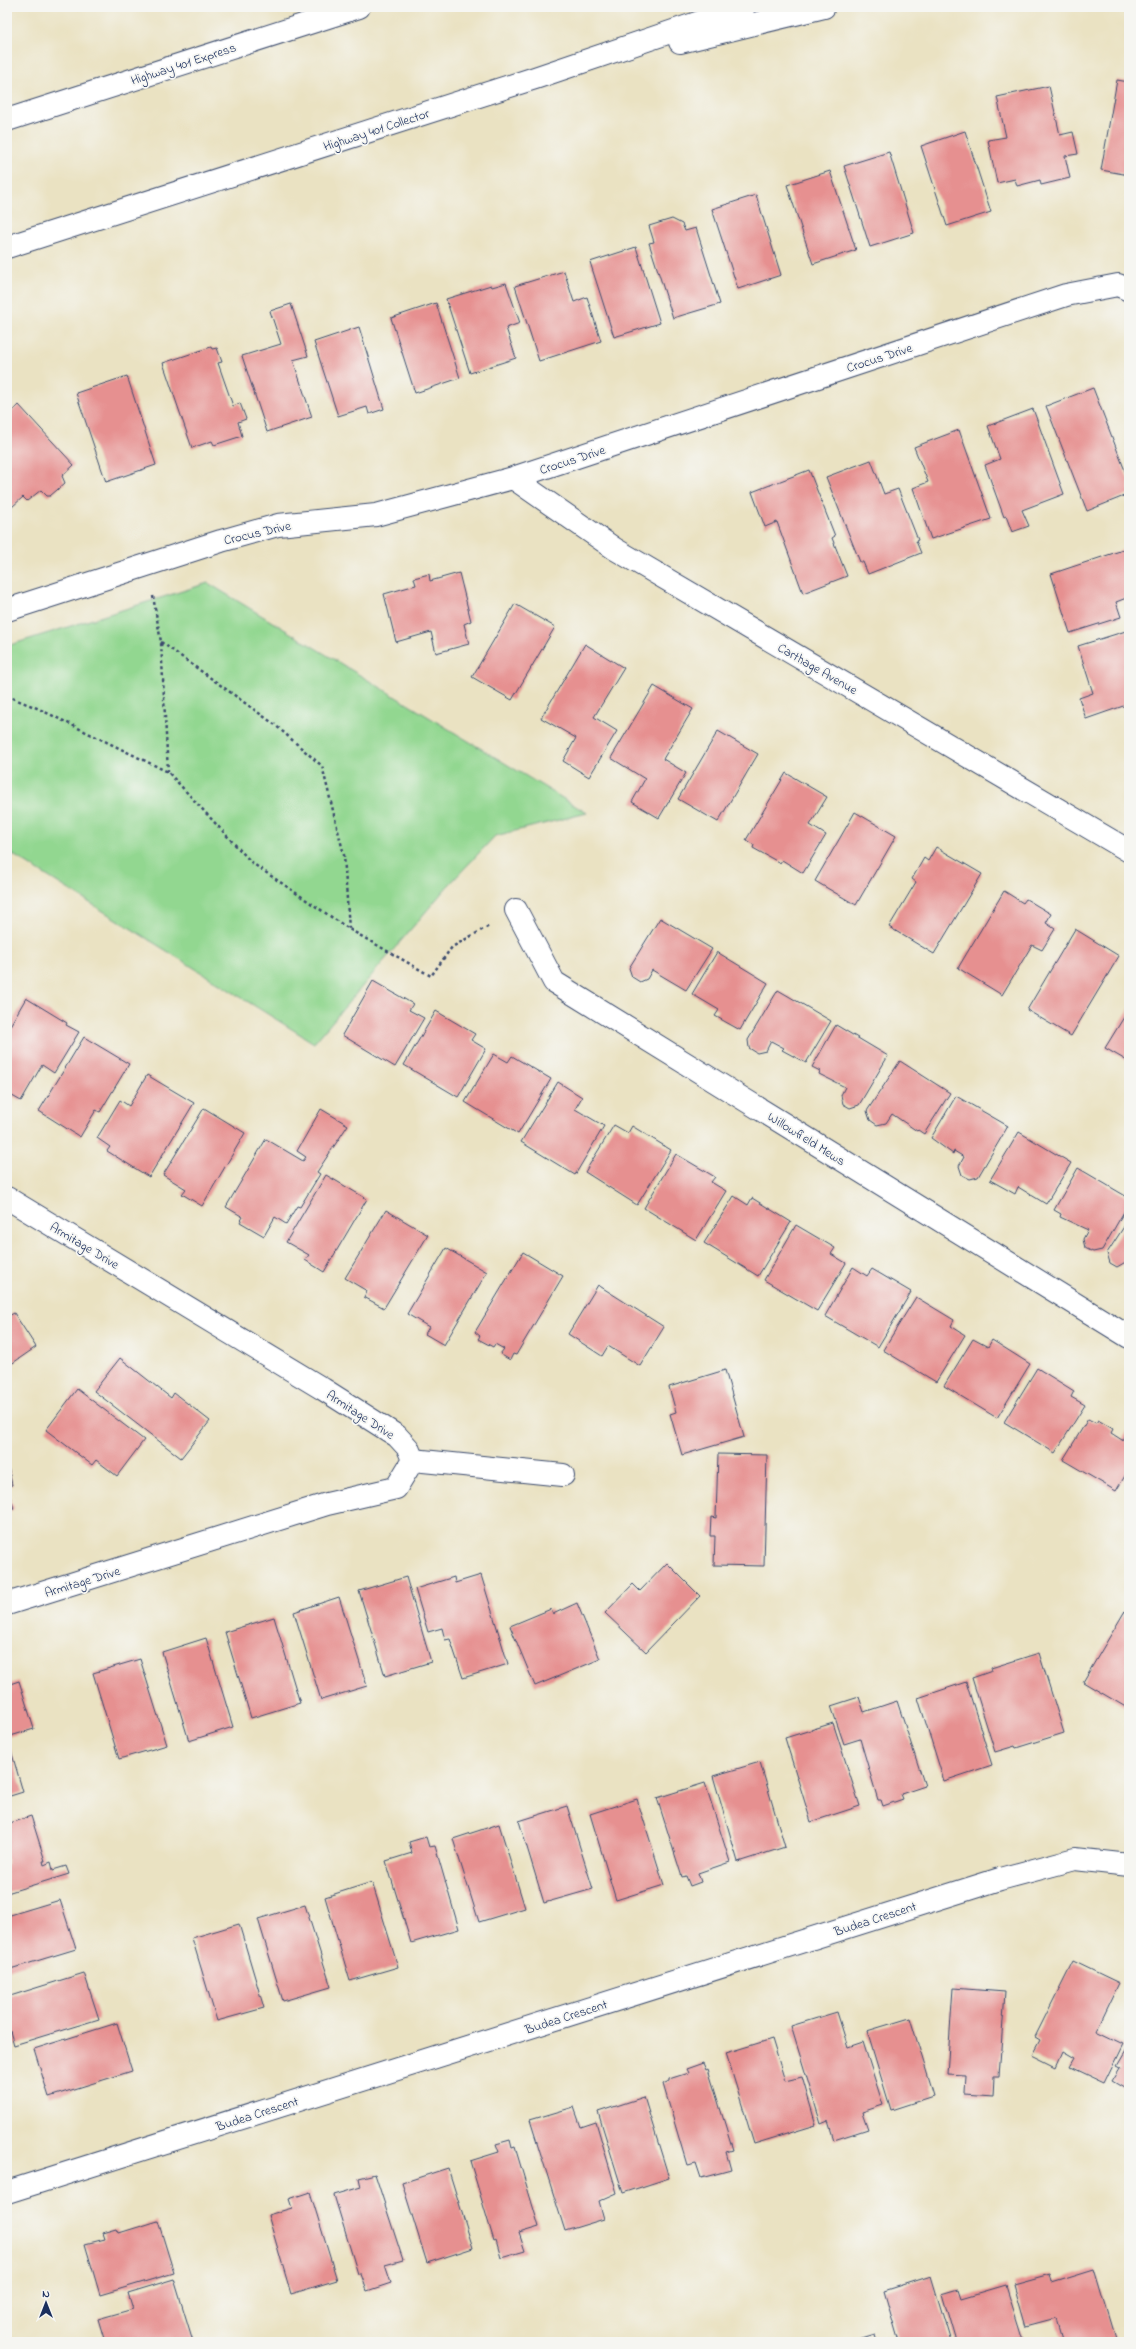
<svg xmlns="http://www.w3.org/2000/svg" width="1136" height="2349" font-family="'Indie Flower',sans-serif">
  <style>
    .green { fill: #92d790; stroke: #568377 }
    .building { fill: #e69090 }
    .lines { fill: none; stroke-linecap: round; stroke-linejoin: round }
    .minor-casing { stroke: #3a4a6d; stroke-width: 24 }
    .motorway-casing { stroke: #3a4a6d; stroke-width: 24 }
    .path { stroke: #3a4a6d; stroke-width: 2.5; stroke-dasharray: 3 3; stroke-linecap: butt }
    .minor { stroke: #fff; stroke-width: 22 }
    .motorway { stroke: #fff; stroke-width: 22 }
    .labels { text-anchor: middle; stroke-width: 3.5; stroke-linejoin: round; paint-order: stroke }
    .street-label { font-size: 13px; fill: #1b2f5e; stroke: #f6f6f2 }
  </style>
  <rect width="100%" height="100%" fill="#f6f6f2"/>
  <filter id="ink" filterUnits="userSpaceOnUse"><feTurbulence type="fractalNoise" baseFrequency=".025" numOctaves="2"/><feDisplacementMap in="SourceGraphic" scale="8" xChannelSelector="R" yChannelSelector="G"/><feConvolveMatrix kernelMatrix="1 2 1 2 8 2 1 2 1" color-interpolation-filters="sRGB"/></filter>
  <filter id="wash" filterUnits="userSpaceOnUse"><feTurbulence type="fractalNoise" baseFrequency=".012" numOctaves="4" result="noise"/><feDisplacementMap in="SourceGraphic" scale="16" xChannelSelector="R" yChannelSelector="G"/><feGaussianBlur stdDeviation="0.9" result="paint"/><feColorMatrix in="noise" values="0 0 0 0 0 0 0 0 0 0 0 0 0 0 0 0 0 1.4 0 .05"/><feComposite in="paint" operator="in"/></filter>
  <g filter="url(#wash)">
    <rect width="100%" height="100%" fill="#eae2c2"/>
    <path class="green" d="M208 583 587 813 495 836 446 888 314 1043 7 851V646Z"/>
    <g id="blocks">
      <path class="building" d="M1117 80 1129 82V175L1101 170Z
        M1049 86 1060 135 1073 132 1078 154 1065 156 1070 178 1041 185 1040 180 1017 186 1015 179 997 183 988 140 1006 137 997 97Z
        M965 131 991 212 947 226 921 146Z
        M889 152 914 233 870 247 844 166Z
        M830 171 856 250 813 264 787 185Z
        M756 195 781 275 738 289 712 209Z
        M672 219 682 224 685 231 696 228 720 304 673 318 649 243 654 242 649 226Z
        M636 247 660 323 614 337 590 262Z
        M564 271 574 302 587 297 601 341 539 361 515 286Z
        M506 283 520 323 506 328 516 358 470 373 446 299 491 285 492 287Z
        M436 303 460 378 415 393 391 318Z
        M291 304 308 356 293 360 312 417 267 432 242 356 281 344 270 311Z
        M359 327 384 409 369 414 367 407 338 416 314 342Z
        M211 347 212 349 217 348 222 362 218 363 233 406 240 403 246 419 238 422 242 436 214 445 212 441 192 448 163 363Z
        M127 376 156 465 106 482 76 393Z
        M1093 388 1129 481V494L1087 511 1046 406Z
        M19 405 74 465 62 476 65 483 50 496H47L41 490 27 501 23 497 12 507 7 502V416Z
        M1033 409 1064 494 1022 510 1029 526 1012 532 1006 516 1004 517 985 465 1000 459 988 426Z
        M959 430 991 519 931 539 913 488 928 482 914 447Z
        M871 460 884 494 898 489 918 540 916 541 921 553 868 574 863 562H860L826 477Z
        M809 470 835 536 832 538 847 576 803 593 777 522 765 527 752 492Z
        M1129 548V597L1116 602 1121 617 1070 633 1051 574Z
        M459 573 471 621 464 624 469 644 436 653 431 632 396 642 384 594 416 585 414 578 429 574 430 581Z
        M515 604 555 627 512 700 472 677Z
        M1129 630V704L1086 719 1079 698 1093 693 1078 646Z
        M585 644 624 668 594 717 617 731 589 777 563 761 576 738 541 718Z
        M654 686 693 709 663 759 686 773 659 818 632 802 645 779 611 758Z
        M718 731 758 754 718 822 678 799Z
        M786 773 827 797 810 825 826 835 803 873 782 860 780 863 753 848 754 845 746 840Z
        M855 812 896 836 856 905 815 881Z
        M936 847 982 874 934 954 889 927 916 882 912 879 924 858 928 861Z
        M1004 891 1023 903 1026 899 1051 914 1046 923 1055 929 1042 950 1032 945 1002 995 958 968Z
        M660 918 712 949 686 990 652 970 647 979 640 982 632 977 629 968Z
        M1075 929 1119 956 1071 1036 1027 1010Z
        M717 952 768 983 740 1030 715 1016 719 1010 692 994Z
        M373 981 413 1004 409 1010 424 1018 395 1067 342 1035Z
        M778 990 831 1021 806 1063 782 1050 784 1048 771 1041 766 1051 757 1053 749 1048 748 1040Z
        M26 998 67 1023 66 1025 79 1032 54 1073 42 1065 21 1101 7 1093V1031Z
        M1129 1009V1062L1105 1048Z
        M436 1011 475 1034 471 1040 486 1049 458 1097 404 1065Z
        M836 1025 888 1056 859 1105 850 1108 843 1104 841 1095 845 1087 819 1074 820 1071 812 1067Z
        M84 1037 129 1064 100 1112 96 1110 80 1137 39 1111Z
        M494 1054 508 1062 512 1056 551 1079 518 1134 465 1102Z
        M900 1061 950 1093 924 1134 918 1130 917 1131 892 1114 886 1123 877 1125 870 1120 867 1111Z
        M147 1075 194 1103 149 1177 107 1151 110 1147 97 1138 120 1100 129 1106Z
        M558 1082 582 1097 575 1109 604 1126 575 1175 521 1142Z
        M956 1096 1008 1126 978 1177 970 1179 962 1175 959 1166 964 1157 954 1151 953 1154 931 1138Z
        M204 1108 245 1133 202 1206 182 1194 186 1189 163 1175Z
        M321 1109 348 1125 317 1172 320 1174 300 1207 297 1206 286 1224 275 1217 264 1236 240 1222 243 1217 226 1207 266 1139 303 1161 306 1157 297 1151Z
        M614 1125 628 1133 632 1126 671 1150 637 1205 585 1172Z
        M1019 1132 1071 1163 1046 1204 1018 1187 1015 1194 990 1180Z
        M676 1154 715 1177 711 1182 726 1191 696 1240 644 1208Z
        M1078 1168 1129 1198V1203L1102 1250 1093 1252 1085 1248 1083 1239 1088 1230 1060 1217 1061 1214 1054 1210Z
        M326 1175 367 1199 324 1272 305 1260 309 1255 286 1242Z
        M734 1196 748 1205 752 1198 791 1222 758 1276 704 1243Z
        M386 1210 428 1235 384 1308 364 1297 367 1291 345 1278Z
        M1129 1219V1260L1117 1267 1110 1263 1107 1253Z
        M796 1225 835 1248 831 1254 846 1263 817 1311 764 1280Z
        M446 1248 487 1272 444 1345 425 1334 429 1327 407 1314Z
        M523 1252 563 1276 516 1355 513 1354 510 1360 500 1354 504 1349 495 1344 493 1347 478 1339 480 1336 475 1332Z
        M853 1267 867 1276 872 1269 911 1292 878 1347 825 1316Z
        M598 1285 664 1327 640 1366 608 1346 602 1356 568 1334Z
        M916 1297 954 1320 951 1326 965 1335 936 1382 883 1350Z
        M14 1313 36 1347 7 1367V1317Z
        M973 1339 988 1347 992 1340 1030 1364 997 1418 944 1386Z
        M120 1358 171 1398 174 1393 210 1421 181 1458 94 1391Z
        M1037 1368 1074 1391 1071 1397 1085 1405 1055 1453 1004 1422Z
        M725 1370 744 1437 682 1455 670 1414 676 1412 669 1387Z
        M77 1389 144 1440 117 1476 96 1460 92 1465 46 1430Z
        M1088 1419 1096 1423 1098 1420 1113 1429 1111 1433 1122 1440 1129 1429V1469L1116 1491 1063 1460Z
        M718 1454 767 1455 764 1566 714 1565 715 1536H710L711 1517 716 1518Z
        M7 1462 12 1485 7 1486Z
        M7 1487 14 1509 7 1512Z
        M667 1563 700 1596 646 1652 605 1613 633 1584 640 1591Z
        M481 1575 508 1664 463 1678 450 1639 445 1640 442 1628 428 1632 415 1589 454 1577 455 1583Z
        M406 1577 431 1662 385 1676 359 1591Z
        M339 1597 367 1686 321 1700 294 1612Z
        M577 1603 600 1659 535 1686 510 1626 551 1609 553 1614Z
        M1129 1604V1709L1083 1682Z
        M274 1617 300 1703 251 1718 225 1632Z
        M206 1638 233 1727 189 1741 162 1652Z
        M1039 1653 1064 1733 1016 1748 1015 1746 995 1752 972 1678 992 1671 991 1668Z
        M140 1659 167 1745 119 1759 93 1673Z
        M19 1681 34 1729 7 1737V1685Z
        M966 1682 992 1765 944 1781 918 1698Z
        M859 1697 864 1712 897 1701 925 1786 901 1794 903 1799 883 1806 881 1800H878L860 1739 844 1744 831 1706Z
        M833 1723 860 1806 811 1822 785 1738Z
        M10 1747 23 1792 7 1797V1748Z
        M760 1762 785 1847 738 1862 713 1776Z
        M705 1783 730 1862 698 1873 701 1882 690 1886 686 1876 682 1877 657 1798Z
        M637 1799 664 1885 616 1900 590 1814Z
        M567 1806 593 1889 544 1903 519 1821Z
        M31 1816 45 1861H43L44 1865 51 1862 53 1870 66 1866 69 1874 7 1893V1824Z
        M499 1824 525 1908 479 1922 453 1839Z
        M426 1837 429 1847 435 1846 459 1929 411 1943 386 1861 412 1853 409 1842Z
        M372 1882 398 1967 350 1981 325 1897Z
        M60 1900 76 1949 7 1970V1916Z
        M305 1905 331 1987 283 2001 258 1919Z
        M239 1924 264 2008 217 2021 192 1938Z
        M1073 1961 1119 1983 1096 2031 1123 2044 1104 2083 1070 2067 1075 2058 1063 2051 1056 2067 1032 2055 1040 2040 1035 2037Z
        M84 1973 99 2019 14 2045 7 2021V1997Z
        M953 1988 1005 1992 999 2077H994L993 2096 965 2094 966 2075 947 2074Z
        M837 2012 848 2047 863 2042 883 2105 862 2112 868 2129 834 2140 828 2121 821 2124 791 2026Z
        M910 2018 934 2096 891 2110 867 2031Z
        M117 2023 132 2071 49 2097 34 2049Z
        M772 2039 785 2081 802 2077 816 2125 754 2144 726 2053Z
        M1129 2044V2091L1112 2081 1120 2068 1116 2066Z
        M703 2063 706 2070 708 2069 733 2150 726 2152 731 2170 701 2178 696 2163 687 2165 663 2084 669 2081V2079L688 2073 686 2069Z
        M644 2097 669 2178 623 2193 598 2112Z
        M574 2107 581 2127 596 2122 617 2193 599 2201 604 2219 565 2231 530 2120Z
        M510 2140 512 2148 515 2147 539 2227 519 2233 525 2251 501 2258 496 2240 494 2241 470 2161 499 2152 496 2144Z
        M448 2168 473 2248 427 2263 402 2183Z
        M375 2174 403 2260 385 2265 391 2283 367 2291 361 2274H358L334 2195 361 2187 359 2178Z
        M310 2192 337 2280 291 2294 268 2215 292 2208 289 2199Z
        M158 2221 174 2273 100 2295 85 2244 105 2239 103 2233 117 2229 119 2233Z
        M1094 2269 1116 2342H1063L1056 2318 1026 2326 1014 2284 1050 2274 1052 2282Z
        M931 2276 951 2342H899L884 2291Z
        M174 2279 193 2341 105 2342 98 2319 133 2309 128 2293Z
        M1006 2285 1024 2342H956L942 2294 959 2289 962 2298Z
        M875 2335 877 2342H852Z"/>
    </g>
  </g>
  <g filter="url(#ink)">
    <use href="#blocks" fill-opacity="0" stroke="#3a4a6d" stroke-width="1"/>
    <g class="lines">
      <g class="minor-casing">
        <path id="minor" d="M513 478 615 549 1129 851
          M7 610 221 541 278 525 376 515 513 478 1066 295 1118 285 1129 290
          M516 910 554 982 1129 1337
          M7 1198 323 1389 397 1436 408 1448 413 1460 396 1488 327 1504 7 1604
          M413 1460 563 1475
          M7 2192 1000 1879 1075 1859 1129 1865"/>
      </g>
      <g class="motorway-casing">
        <path id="motorway" d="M680 42 824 7
          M7 120 359 7
          M7 247 535 78 744 7"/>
      </g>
      <path class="path" d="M153 596 161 642 168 772
        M161 642 274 724 322 766 344 855 349 929
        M7 696 37 708 168 772 252 863 349 929 431 976 452 947 489 926"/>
      <use href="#minor" class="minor"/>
      <use href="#motorway" class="motorway"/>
    </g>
  </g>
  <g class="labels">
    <g class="street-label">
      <text transform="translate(183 63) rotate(-18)" y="5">Highway 401 Express</text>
      <text transform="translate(376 129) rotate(-18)" y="5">Highway 401 Collector</text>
      <text transform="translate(879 357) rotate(-18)" y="5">Crocus Drive</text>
      <text transform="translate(572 459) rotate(-18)" y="5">Crocus Drive</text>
      <text transform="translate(257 532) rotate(-13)" y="5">Crocus Drive</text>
      <text transform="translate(818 668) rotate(30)" y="5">Carthage Avenue</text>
      <text transform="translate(807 1138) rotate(32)" y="5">Willowfield Mews</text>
      <text transform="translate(85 1245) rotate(31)" y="5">Armitage Drive</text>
      <text transform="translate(361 1414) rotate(33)" y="5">Armitage Drive</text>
      <text transform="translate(82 1581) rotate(-17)" y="5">Armitage Drive</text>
      <text transform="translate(875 1918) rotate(-18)" y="5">Budea Crescent</text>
      <text transform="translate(566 2016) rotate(-18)" y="5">Budea Crescent</text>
      <text transform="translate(257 2113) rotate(-18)" y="5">Budea Crescent</text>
    </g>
  </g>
  <rect width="1136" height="2349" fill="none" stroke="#f6f6f2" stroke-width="24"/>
  <g transform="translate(46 2303)" stroke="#f6f6f2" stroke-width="3" paint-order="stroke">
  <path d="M0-3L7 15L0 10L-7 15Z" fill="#1b2f5e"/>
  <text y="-6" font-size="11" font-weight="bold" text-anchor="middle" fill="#1b2f5e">N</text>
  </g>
</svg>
